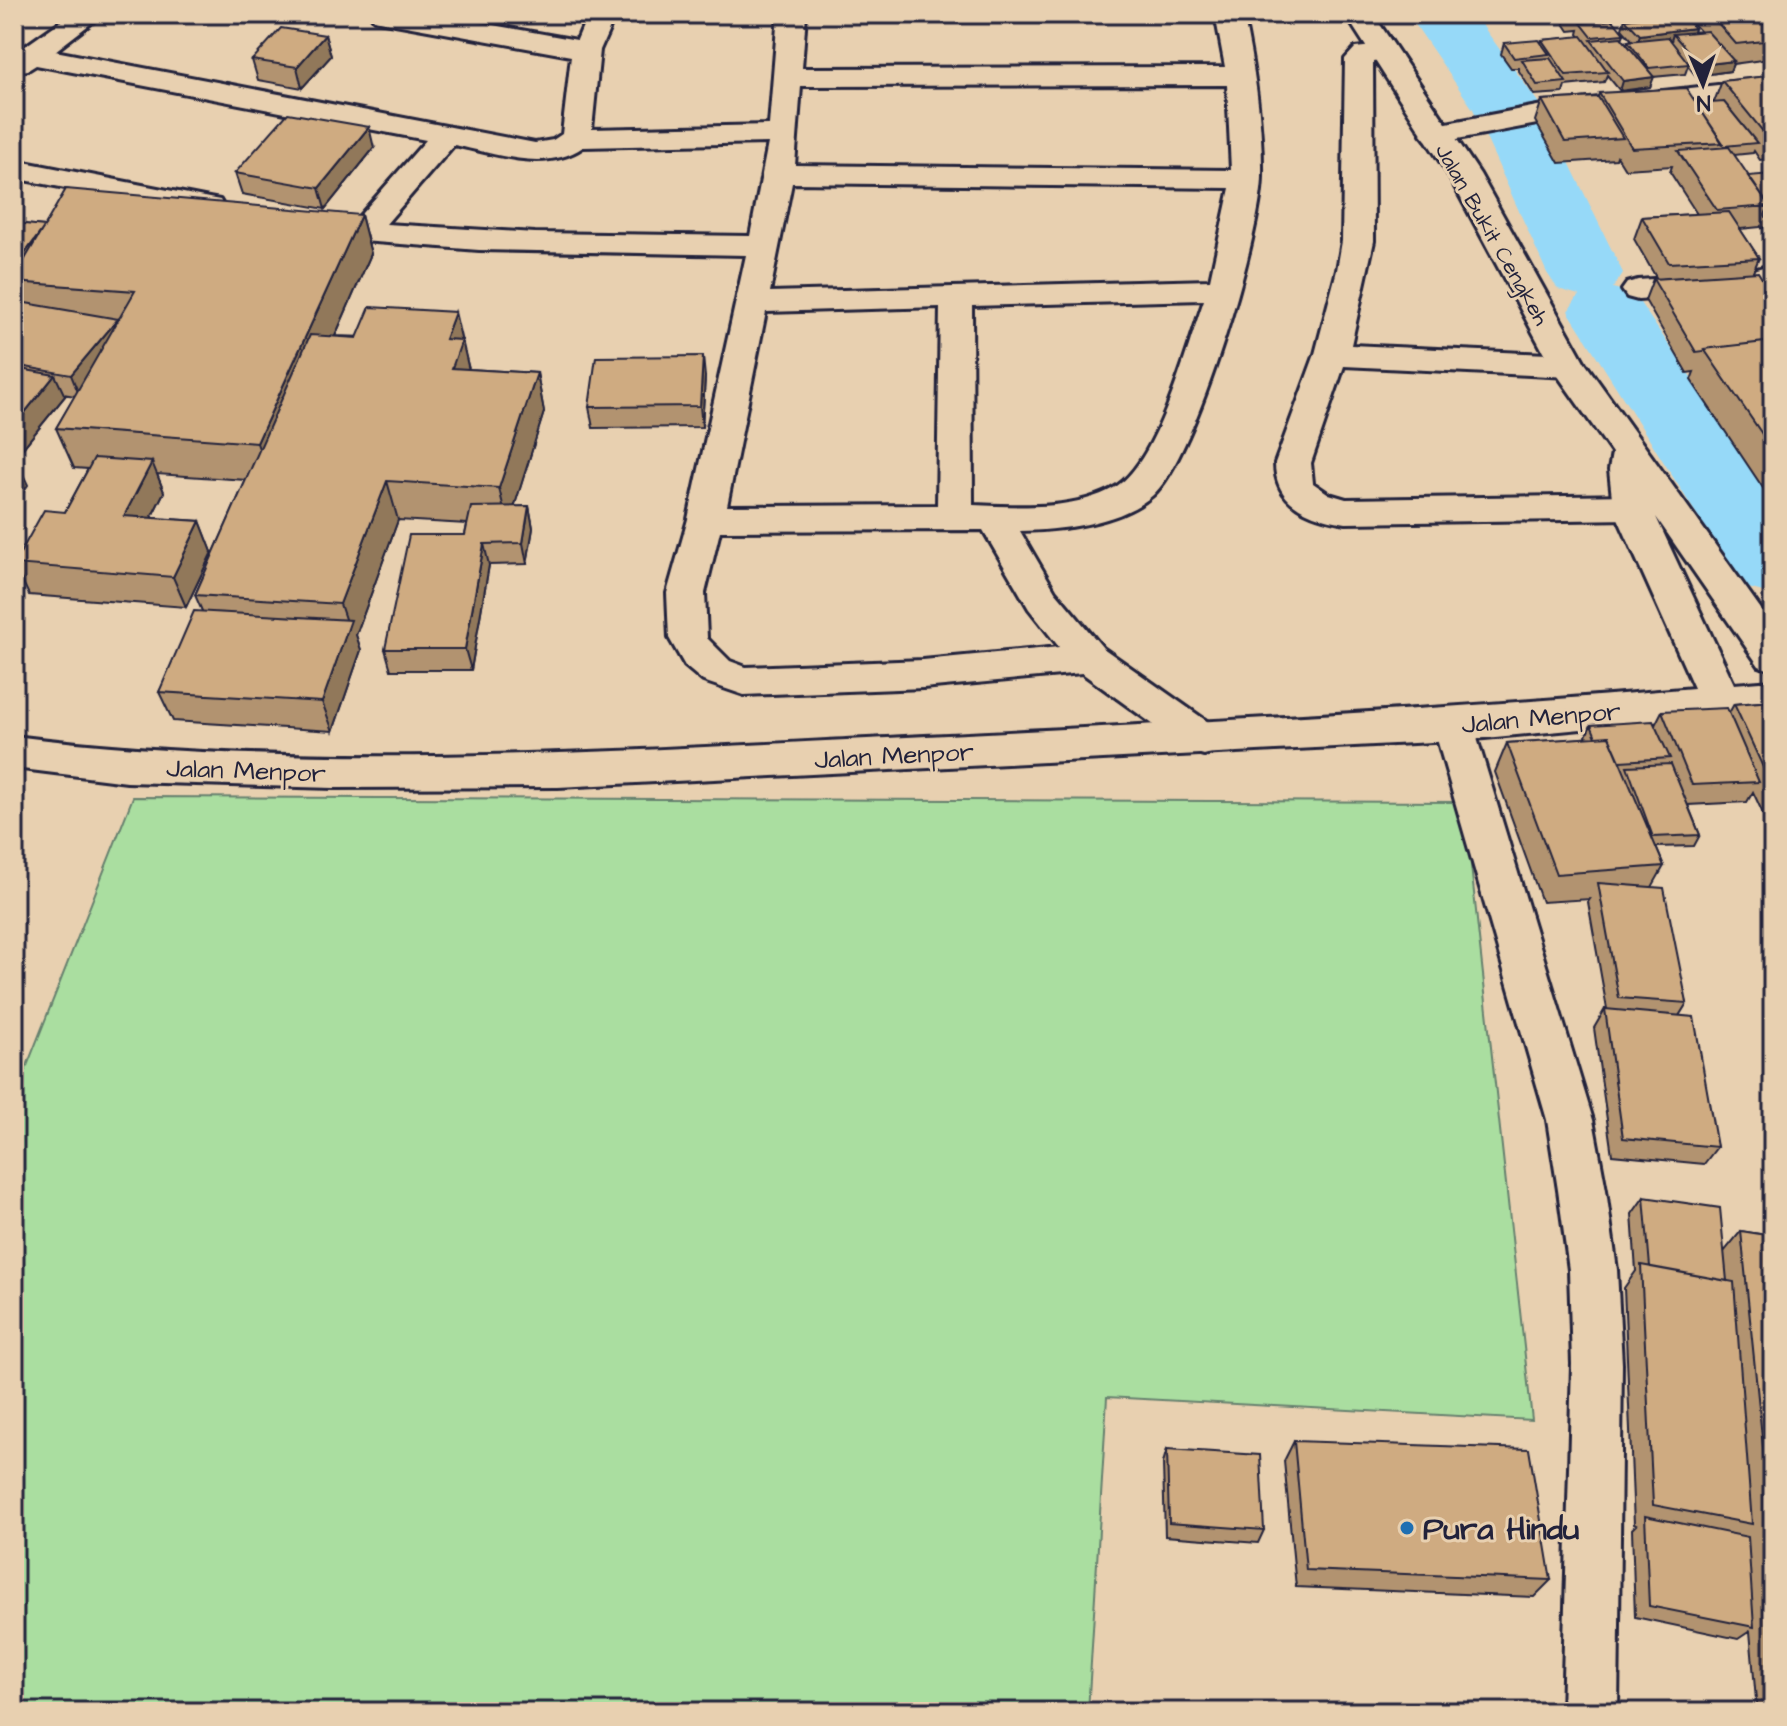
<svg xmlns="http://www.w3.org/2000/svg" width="1787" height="1726" font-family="'Architects Daughter',sans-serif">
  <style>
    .green { fill: #aadea0; stroke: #66806e; stroke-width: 2 }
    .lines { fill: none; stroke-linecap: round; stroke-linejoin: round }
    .river { fill: #96d9f8; fill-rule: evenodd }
    .street-casing { stroke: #22223b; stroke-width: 6 }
    .secondary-casing { stroke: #22223b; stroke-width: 6 }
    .street { fill: #e8d0b0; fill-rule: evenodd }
    .secondary { fill: #e8d0b0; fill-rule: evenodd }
    .wall { fill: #b2936f; stroke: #22223b; stroke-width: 2; fill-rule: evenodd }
    .shaded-wall { fill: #91785a; stroke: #22223b; stroke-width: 2 }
    .building { fill: #cfab81; stroke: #22223b; stroke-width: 2 }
    .poi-dot { fill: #1f6fb2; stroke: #e8d0b0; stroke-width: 3 }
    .labels { text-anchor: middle; stroke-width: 6; stroke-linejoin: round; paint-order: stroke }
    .far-street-label { font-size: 22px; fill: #22223b; stroke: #e8d0b0 }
    .street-label { font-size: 26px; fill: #22223b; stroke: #e8d0b0 }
    .near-poi-label { font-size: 32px; font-weight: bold; fill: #22223b; stroke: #e8d0b0; text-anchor: start }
  </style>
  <rect width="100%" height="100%" fill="#e8d0b0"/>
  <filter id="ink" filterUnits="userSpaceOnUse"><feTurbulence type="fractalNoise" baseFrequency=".0125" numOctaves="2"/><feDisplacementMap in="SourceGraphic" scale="16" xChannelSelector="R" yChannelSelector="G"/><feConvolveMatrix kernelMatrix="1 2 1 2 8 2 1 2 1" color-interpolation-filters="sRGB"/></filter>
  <g filter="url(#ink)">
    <path class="green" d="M133 797 1464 802 1532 1420 1107 1397 1088 1712H14V1099Z"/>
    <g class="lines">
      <path class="river" d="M1408 14H1474L1543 109 1623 273 1613 288 1634 294 1773 497V595L1742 586 1568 311 1579 295 1558 289 1547 273 1473 109Z"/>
      <g class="street-casing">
        <path id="street" d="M71 14H103L55 51 535 143 553 140 562 134 571 56 384 22 374 20 370 14H431L577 40 588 14H616L600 50 592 129 769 125 778 14H806L802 68 1225 67 1215 14H1243C1254 67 1263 122 1262 177 1261 235 1195 458 1153 495 1120 524 1062 530 1020 531L1055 591 1103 648 1218 729 1224 740 1218 751 1204 755 1190 751 1082 673 923 688 744 695 703 681 685 666 669 638 667 593 688 519 746 255 479 250 362 241 299 231 294 224 299 217 310 215 355 221 426 140 36 65 28 70 14 72V54ZM1227 85 1231 170 795 165 801 86ZM768 143 750 236 535 233 386 224 454 145C494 153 546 173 583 147ZM792 183 1230 188 1210 280 770 292ZM1204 300C1187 348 1158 460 1117 486 1076 511 1019 507 973 505L972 306ZM940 307 937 505 727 506 766 312ZM983 530 1029 609 1059 647 923 660 746 667 730 661 707 638 705 593 720 531Z
          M1383 45 1393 47 1397 53 1393 59 1373 62 1374 241 1351 345 1569 355 1581 358 1586 366 1581 374 1569 377 1344 366 1311 463 1313 483 1329 494 1346 499 1632 495 1645 498 1650 507 1645 516 1632 519 1346 523C1310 517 1275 505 1275 463L1315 354 1337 270 1342 241 1345 59 1355 48Z
          M1773 79V97L1553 121 1436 143 1426 140 1421 134 1426 128 1436 125 1553 103Z
          M14 160 209 198 220 200 224 207 220 214 209 216 14 178Z
          M1773 264V285L1747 293 1638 300 1627 297 1622 290 1627 283 1638 280 1743 273Z
          M1453 710 1467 714 1473 725 1593 1120 1606 1190 1617 1270 1622 1364 1618 1712H1562L1572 1364 1569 1270 1558 1190 1547 1120 1433 725 1439 714Z"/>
      </g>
      <g class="secondary-casing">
        <path id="secondary" d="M1345 14H1373L1480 174 1585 363 1773 626V671L1759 666 1656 517 1734 684 1773 681V711L1453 741 558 787 334 788 127 782 14 768V736C297 771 583 753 867 739 1143 725 1419 712 1694 688L1613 507 1609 470 1612 453 1551 366 1448 174Z"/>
      </g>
      <use href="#street" class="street"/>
      <use href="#secondary" class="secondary"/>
    </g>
    <path class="wall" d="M405 14H442L437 20Z
      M1495 14H1550L1548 19 1497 20Z
      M1558 14H1598L1602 18 1601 21 1624 34 1622 39 1627 44 1628 41 1632 40 1622 29 1625 19 1660 14H1773V62L1769 59 1733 64 1730 71 1696 76 1688 66 1685 74 1653 77 1650 87 1620 91 1607 75 1604 82 1565 86 1563 93 1534 95 1519 71V68H1511L1501 54 1504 43H1541L1542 40 1580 37 1578 34 1579 30 1569 31ZM1684 16H1689L1688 18 1700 31 1693 32 1694 28Z
      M325 35 331 56 302 88 258 80 252 60Z
      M1770 73H1773V158L1760 160 1754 151 1753 153 1734 155 1748 176H1773V227L1762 228 1761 226 1760 227 1740 229 1759 258 1753 272 1773 296V503L1691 380 1694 372 1687 373 1645 300 1653 279H1657L1634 239 1642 217 1697 214 1670 172 1672 166 1625 169 1617 156 1616 159 1559 163 1535 121 1542 100 1598 97 1599 93 1697 104 1714 102 1722 81 1768 76Z
      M374 148 325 209 242 194 235 173Z
      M361 215 371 254 335 336 461 340 469 369 537 373 544 412 514 507 529 506 533 528 527 564 489 565 471 670H391L385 649 465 535 467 524 398 520 356 635 361 650 333 731 173 721 159 692 202 611 195 595 246 480 157 474 164 492 151 518 200 521 212 552 186 607 29 595 14 564 65 512 88 469 74 468 56 428 75 396 63 394 65 396 23 448 14 447V223L45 226Z
      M705 377 702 427 593 428 589 407Z
      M1773 701V835L1753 792 1747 802 1688 805 1700 835 1694 846 1656 847 1664 866 1652 887 1687 1003 1679 1016 1717 1147 1704 1164 1612 1155 1594 1028 1605 1009H1607L1588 902 1590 899 1542 902 1495 772 1507 743 1587 738 1586 736 1591 725H1655L1662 711 1729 713 1734 704Z
      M1644 1197 1724 1252 1741 1231 1773 1236V1712H1757L1750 1631 1738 1639 1635 1617 1632 1529 1636 1525 1634 1524 1624 1288 1636 1271 1632 1214Z
      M1294 1441 1551 1580 1534 1597 1296 1587 1284 1461Z
      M1167 1449 1264 1530 1258 1543 1165 1536 1163 1463Z"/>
    <path class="shaded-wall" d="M1694 28 1691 39 1673 34 1671 41 1636 45 1640 35Z
      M325 35 331 56 302 88 297 67Z
      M1734 61 1730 71 1696 76 1700 65Z
      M1654 77 1650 87 1620 91 1623 81Z
      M369 127 374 148 325 209 319 188Z
      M361 215 371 254 271 482 257 443Z
      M45 226 14 282V268Z
      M14 287 22 306 14 317Z
      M455 312 462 342V340L471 379 454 378 445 339Z
      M118 319 126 340 80 397 71 375Z
      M703 356 705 377 702 427 700 406Z
      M537 373 544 412 508 527 499 488Z
      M55 375 65 396 23 448 14 430V426Z
      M152 462 164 492 137 546 124 516Z
      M18 464 28 485 14 506V469Z
      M387 481 398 520 356 635 361 650 333 731 322 702 348 628 340 604Z
      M529 506 533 528 527 564 523 543Z
      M200 521 212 552 186 607 173 577Z
      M484 544 489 565 471 670 465 649Z"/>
    <path class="building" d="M1568 14H1598L1602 18 1573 21Z
      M1663 14H1682L1694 28 1640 35 1625 19Z
      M1710 14H1755L1773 34V40L1736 44Z
      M1755 14H1773V34Z
      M1613 20 1624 34 1592 37 1581 23Z
      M281 28 325 35 297 67 252 60Z
      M1707 31 1734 61 1700 65 1673 34Z
      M1582 36 1608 72 1566 75 1542 40Z
      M1621 37 1654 77 1623 81 1591 40Z
      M1668 37 1689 64 1649 68 1628 41Z
      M1539 40 1549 54 1514 58 1504 43Z
      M1550 58 1566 82 1537 85 1522 60Z
      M1768 76 1773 82V138L1769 139 1722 81Z
      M1686 88 1723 143 1632 148 1599 93Z
      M1598 97 1623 138 1565 142 1542 100Z
      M1724 102 1757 143 1724 146 1697 104Z
      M288 113 369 127 319 188 235 173Z
      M1729 147 1769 206 1717 210 1678 151Z
      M1772 174 1773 176V216L1766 217 1765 215 1769 206 1748 176Z
      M66 189 361 215 257 443 56 428 135 291 14 282V278Z
      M1729 212 1759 258 1669 263 1642 217Z
      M14 223 45 226 14 268Z
      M1758 272 1773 296V341L1704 349 1703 351 1696 352 1653 279Z
      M14 301 118 319 71 375 14 365Z
      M370 307 455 312 445 339 462 340 452 368 537 373 499 488 387 481 340 604 195 595 310 335 357 338Z
      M1773 341V450L1704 349Z
      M703 356 700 406 589 407 596 357Z
      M14 368 55 375 14 426Z
      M94 458 152 462 124 516 200 521 173 577 14 564 44 510 65 512Z
      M529 506 523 543 484 544 465 649H385L409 535H465L471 507Z
      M194 611 351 620 322 702 159 692Z
      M1773 701V789L1734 704Z
      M1727 708 1759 782 1692 785 1662 711Z
      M1653 721 1670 758 1620 761 1609 736 1596 737 1591 725Z
      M1609 736 1664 866 1556 874 1507 743Z
      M1671 764 1700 835 1653 837 1627 766Z
      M1598 883 1664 888 1687 1003 1619 998Z
      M1605 1009 1694 1017 1717 1147 1623 1138Z
      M1644 1197 1720 1208 1727 1281 1650 1267Z
      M1741 1231 1773 1236V1545Z
      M1641 1265 1734 1282 1752 1524 1653 1505Z
      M1294 1441 1529 1449 1551 1580 1306 1570Z
      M1167 1449 1260 1455 1264 1530 1169 1523Z
      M1645 1516 1748 1537 1754 1627 1649 1606Z
      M1306 1709 1366 1712H1306Z"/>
  </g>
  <circle class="poi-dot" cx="1407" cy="1528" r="8"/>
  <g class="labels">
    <g class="far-street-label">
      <text transform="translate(1493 234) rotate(60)" y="8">Jalan Bukit Cengkeh</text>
    </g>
    <g class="street-label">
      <text transform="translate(1541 717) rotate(-5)" y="9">Jalan Menpor</text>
      <text transform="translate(894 755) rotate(-3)" y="9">Jalan Menpor</text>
      <text transform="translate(246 770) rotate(2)" y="9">Jalan Menpor</text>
    </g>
    <g class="near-poi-label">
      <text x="1423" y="1539">Pura Hindu</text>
    </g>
  </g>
  <rect width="1787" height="1726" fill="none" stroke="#e8d0b0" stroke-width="48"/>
  <rect x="24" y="24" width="1739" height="1678" fill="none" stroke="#22223b" stroke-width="3" filter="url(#ink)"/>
  <g transform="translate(1703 84) rotate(178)" stroke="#e8d0b0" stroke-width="6" paint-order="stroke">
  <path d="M0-6L14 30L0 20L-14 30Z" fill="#22223b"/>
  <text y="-12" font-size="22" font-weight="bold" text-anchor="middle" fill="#22223b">N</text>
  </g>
</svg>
